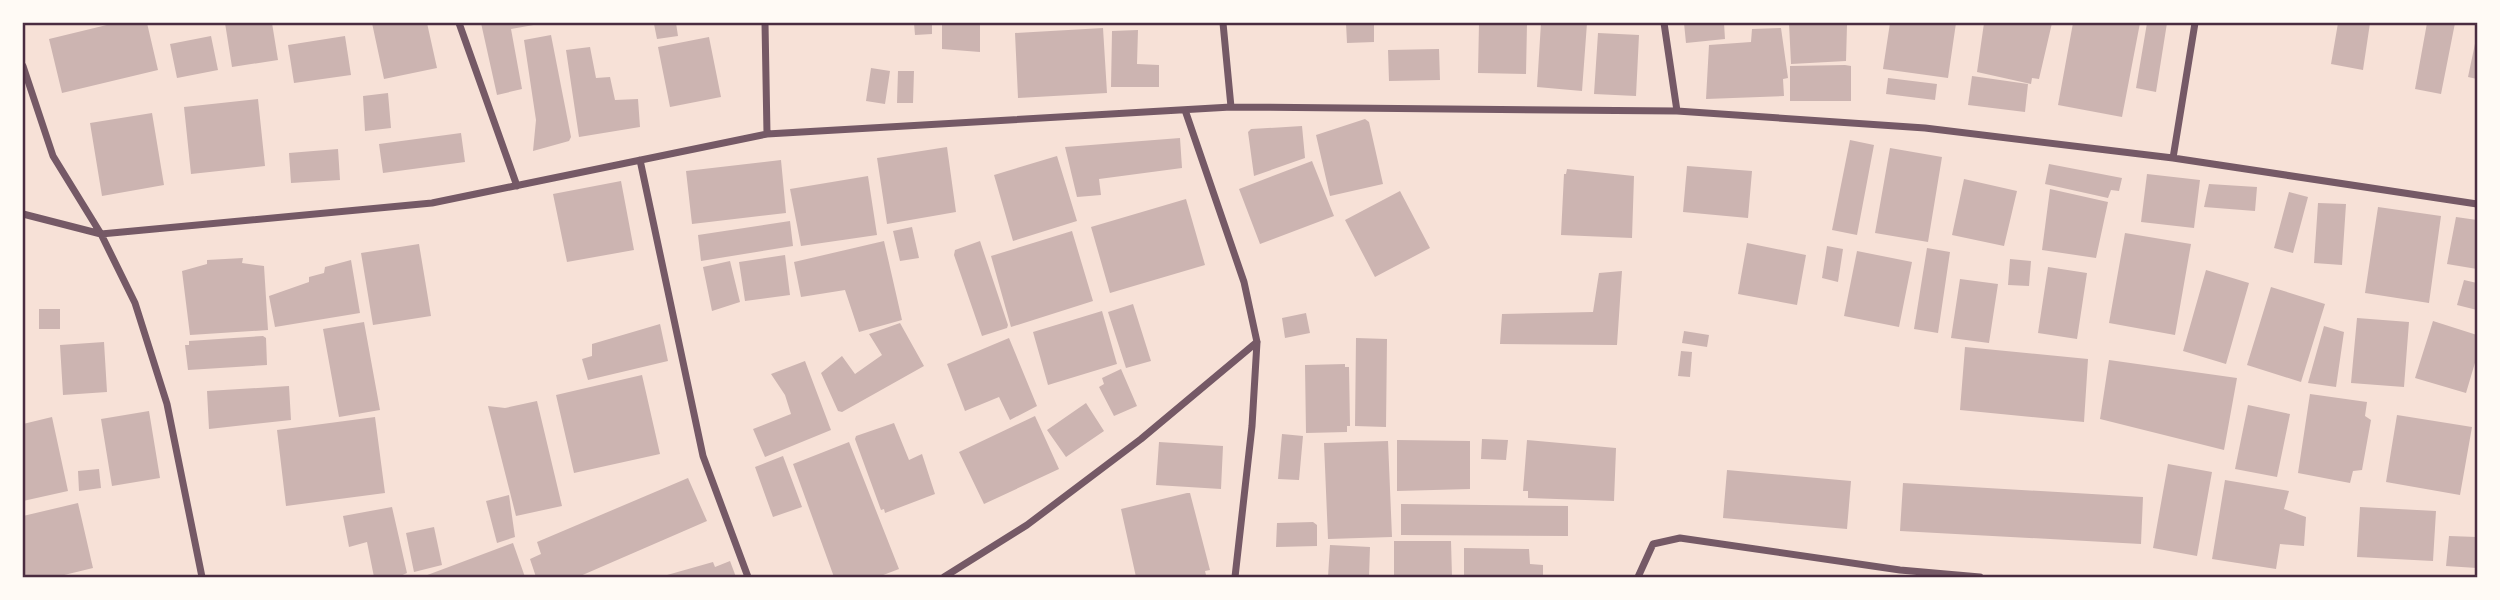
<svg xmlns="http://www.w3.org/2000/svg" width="2500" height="600" font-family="Signika,sans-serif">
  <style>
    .building { fill: #ccb4b1 }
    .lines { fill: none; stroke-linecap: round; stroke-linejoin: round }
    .minor { stroke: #755966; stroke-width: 7 }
    .neatline { fill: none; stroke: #4a2c40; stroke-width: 2.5 }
  </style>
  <rect width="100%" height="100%" fill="#f7e1d7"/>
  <path class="building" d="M115 23H147L158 70 62 93 49 39Z
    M225 23H272L278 60 232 67Z
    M372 23H427L437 68 384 79Z
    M481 23H545L511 29 522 89 497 95Z
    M676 23 678 36 657 39 654 24Z
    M914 23H932V34L915 35Z
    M942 23H980V52L942 49Z
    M1346 23H1374V42L1347 43Z
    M1479 23H1527L1526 74 1478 73Z
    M1541 23H1587L1582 91 1537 87Z
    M1684 23H1724L1725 39 1686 43Z
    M1789 23H1853L1847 25 1846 61 1791 64Z
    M1890 23H1956L1948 78 1883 69Z
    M1984 23H2052L2039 79 2032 78 2031 84 1977 72Z
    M2073 23H2140L2122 117 2058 105Z
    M2147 23H2167L2156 92 2136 88Z
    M2338 23H2370L2363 70 2331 64Z
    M2427 23H2455L2441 94 2415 89Z
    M1103 28 1107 93 1018 98 1015 33Z
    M1781 28 1788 78 1783 79 1784 96 1706 99 1709 45 1751 42 1752 29Z
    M1138 30 1137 64 1159 65V87H1111L1112 31Z
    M1598 33 1639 35 1636 96 1594 94Z
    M551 35 571 137 569 141 533 151 536 120 524 40Z
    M211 36 218 70 177 78 170 44Z
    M345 36 351 75 294 83 288 45Z
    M709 37 721 97 670 107 658 47Z
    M2476 39H2477V79L2468 77Z
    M590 47 596 78 610 77 615 100 638 99 640 127 579 137 566 50Z
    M1439 49 1440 80 1389 81 1388 50Z
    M1845 65 1851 66V101H1790V66Z
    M871 68 890 71 885 104 866 101Z
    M898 71H914L913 103H897Z
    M1972 76 2028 84 2025 112 1968 105Z
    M1888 78 1937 84 1935 100 1886 94Z
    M388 93 391 128 365 131 363 96Z
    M258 99 265 166 191 174 184 107Z
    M152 113 164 185 102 196 90 123Z
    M1365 119 1369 122 1383 184 1330 196 1316 135Z
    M1302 126 1305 158 1254 176 1248 132 1251 129Z
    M461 133 465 162 383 173 379 144Z
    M1180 138 1182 168 1099 179 1101 195 1077 197 1065 147Z
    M1850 140 1874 145 1857 235 1832 230Z
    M947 147 956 212 887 224 877 158Z
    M1890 148 1942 157 1928 242 1875 233Z
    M338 149 340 180 291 183 289 153Z
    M1057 156 1077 221 1013 241 994 175Z
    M781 160 786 213 692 224 686 171Z
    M1312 161 1334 216 1260 244 1239 189Z
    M2049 164 2122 178 2119 191 2111 190 2108 198 2045 184Z
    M1687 166 1752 171 1748 218 1683 212Z
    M1567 169 1634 176 1632 238 1561 235 1564 174H1566Z
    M2147 174 2200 180 2194 228 2141 222Z
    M868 176 877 235 801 246 790 189Z
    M1964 179 2017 191 2004 246 1952 235Z
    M621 181 634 250 567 262 553 194Z
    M2209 184 2257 187 2255 211 2204 207Z
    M2050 189 2108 202 2096 258 2042 250Z
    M1400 191 1430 248 1375 277 1345 220Z
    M2289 192 2308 197 2293 253 2274 248Z
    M1186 199 1205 265 1110 293 1091 227Z
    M2318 203 2346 204 2342 265 2314 263Z
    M2378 207 2441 216 2429 303 2365 293Z
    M2456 217 2477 220V269L2447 264Z
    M790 221 793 246 701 261 698 235Z
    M912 227 919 258 900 261 893 231Z
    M1072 231 1093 301 1011 327 991 256Z
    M2125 233 2191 244 2175 335 2109 323Z
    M884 241 902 320 859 332 845 290 801 297 794 262Z
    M980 241 1008 325 1007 328 982 336 954 255 955 250Z
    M1747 243 1806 255 1797 305 1738 294Z
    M419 244 431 316 373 325 361 253Z
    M1827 246 1843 249 1838 282 1822 278Z
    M1927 248 1950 252 1938 333 1914 329Z
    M1857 251 1912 262 1899 327 1844 316Z
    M785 255 790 295 745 301 739 262Z
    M243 258 242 263 264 266 268 330 190 335 182 271 207 264V260Z
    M2010 259 2031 261 2029 286 2008 285Z
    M351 260 360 313 275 327 269 296 309 282V277L324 273 325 267Z
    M730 261 740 302 712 311 703 267Z
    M2048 267 2087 273 2077 339 2038 333Z
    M2206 270 2249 283 2226 364 2183 351Z
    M1622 271 1617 345 1500 344 1502 314 1593 312 1599 273Z
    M1960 279 1998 284 1989 343 1951 338Z
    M2464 280 2477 283V310L2457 305Z
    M2271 287 2325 304 2301 382 2247 365Z
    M1133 304 1151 361 1126 368 1108 312Z
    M39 309H60V329H39Z
    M1102 311 1117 364 1048 385 1033 332Z
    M1306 313 1310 333 1285 338 1282 318Z
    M2357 318 2409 322 2404 387 2351 383Z
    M2433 321 2477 335V356L2466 393 2415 378Z
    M364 322 380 410 339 417 323 329Z
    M900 323 924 366 842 412 838 411 821 373 842 356 855 374 882 355 869 334Z
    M660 324 668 361 588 380 582 359 592 356V344Z
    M2324 326 2344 332 2336 387 2308 383Z
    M1684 331 1709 335 1707 347 1682 343Z
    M263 336 266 338 267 365 188 370 185 345H189V341Z
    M1009 338 1037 406 1010 420 999 397 965 411 947 364Z
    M1356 338 1387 339 1386 427 1355 426Z
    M104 342 107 392 63 395 60 345Z
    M1965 347 2088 359 2084 422 1960 410Z
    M1681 351 1692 352 1690 377 1678 376Z
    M2109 360 2237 378 2224 450 2100 419Z
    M805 361 831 430 765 457 753 429 791 414 785 395 771 374Z
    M1345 364V367H1349L1350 426H1347V432L1306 433 1305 365Z
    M1121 369 1137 406 1114 416 1099 387 1104 384 1102 378Z
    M642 375 660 454 574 473 556 395Z
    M289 386 291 420 209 429 207 391Z
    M2310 394 2367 402 2365 416 2371 420 2362 470 2353 471 2350 483 2298 473Z
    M537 401 562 506 516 516 488 406 505 408Z
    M1086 403 1104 431 1066 457 1047 430Z
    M2248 405 2290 414 2277 477 2235 469Z
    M149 411 160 478 112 486 101 419Z
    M2397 415 2472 427 2460 495 2386 482Z
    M1035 416 1059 469 984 504 959 452Z
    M52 417 68 491 23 501V424Z
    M375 417 385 493 286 506 277 430Z
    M894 423 909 460 922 454 935 494 885 513 884 509 881 510 855 439 856 436Z
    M1282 434 1303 436 1299 480 1278 479Z
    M1482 439 1508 440 1506 460 1481 459Z
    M1397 440 1470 441V489L1397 491Z
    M1527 440 1616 448 1614 501 1528 498V491H1523Z
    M1388 441 1392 537 1328 539 1324 443Z
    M849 442 899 569 878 577H834L793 464Z
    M1159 442 1223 446 1221 489 1156 485Z
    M783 456 802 507 773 517 755 467Z
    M2168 464 2212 472 2197 556 2153 548Z
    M99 469 101 488 79 491 78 471Z
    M1727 470 1851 481 1847 529 1723 518Z
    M688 478 707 521 578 577H536L530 559 541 554 537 542Z
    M2225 480 2289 491 2284 509 2306 517 2304 546 2280 544 2276 569 2212 559Z
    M1903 483 2143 497 2141 544 1900 531Z
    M1187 493H1190L1210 570 1205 571 1206 575 1195 577H1136L1121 509Z
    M509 495 515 537 497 543 486 501Z
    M78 503 93 568 56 577H23V516Z
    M1401 504 1568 506V536L1401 535Z
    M392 507 407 573 398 577H374L367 542 349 547 343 516Z
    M2360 507 2436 511 2433 561 2357 557Z
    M1313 522 1317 525V546L1276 547 1277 523Z
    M434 527 442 565 414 572 406 533Z
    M2449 536 2477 537V568L2446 566Z
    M1394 541H1451L1452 577H1394Z
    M513 543 525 577H422Z
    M1330 545 1370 547 1369 577H1328Z
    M1464 548 1529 549 1530 564 1543 565V577H1464Z
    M730 561 736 577H660L713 562 715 567Z"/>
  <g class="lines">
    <path class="minor" d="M459 23 517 186
      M765 23 767 134
      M1223 23 1231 107
      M1664 23 1677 111
      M23 66 53 156 101 234 135 303 167 404 202 577
      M1185 110 1244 282 1257 342 1252 426 1235 577
      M2173 158 2195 23
      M640 160 703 456 748 577
      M23 214 101 234 432 203 767 134 1231 107 1677 111 1925 128 2173 158 2477 204
      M944 577 1027 525 1141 439 1257 342
      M1638 577 1653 544 1680 538 1900 570 1980 577"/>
  </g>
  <rect width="2500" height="600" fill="none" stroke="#fffaf5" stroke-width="49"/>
  <rect x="24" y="24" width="2452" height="552" class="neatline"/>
</svg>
